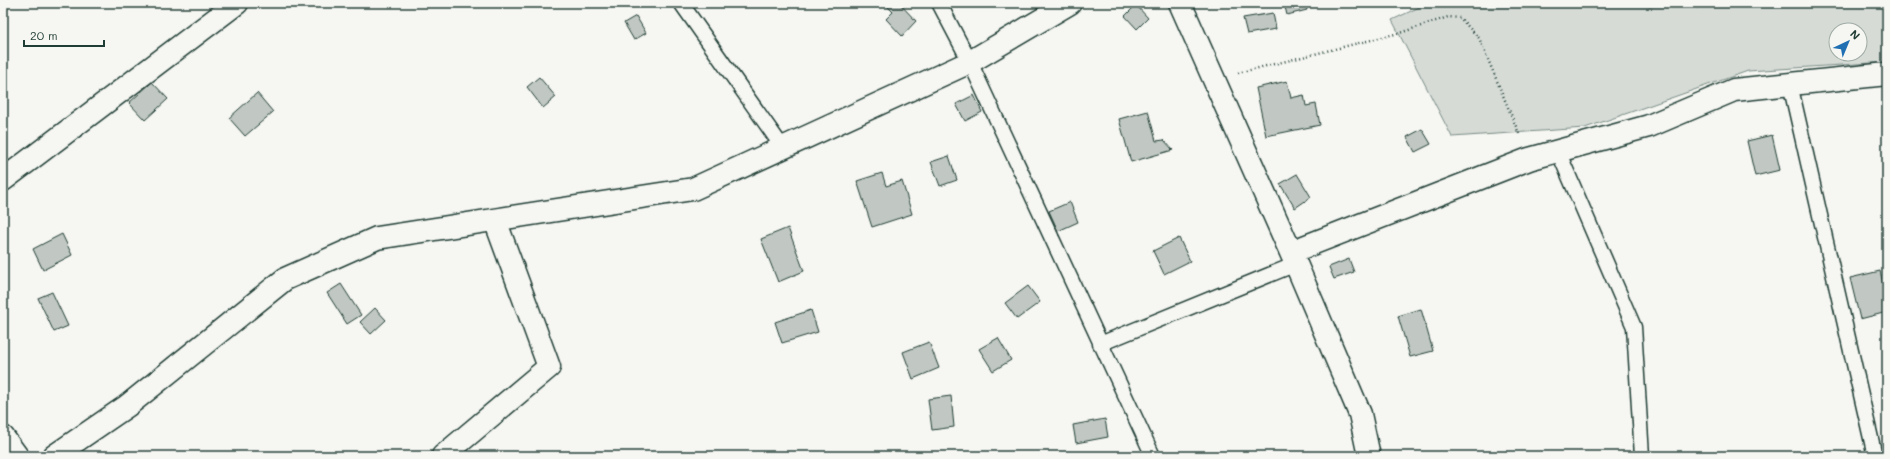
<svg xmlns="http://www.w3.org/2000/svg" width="1890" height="459" font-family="Mali,sans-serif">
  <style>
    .green { fill: #d6dbd6; stroke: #7a8c85; fill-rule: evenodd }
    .building { fill: #c1c8c3; stroke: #1f3d34 }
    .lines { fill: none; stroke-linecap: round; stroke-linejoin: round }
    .service-casing { stroke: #1f3d34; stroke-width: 17 }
    .minor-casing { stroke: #1f3d34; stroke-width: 25 }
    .path { stroke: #1f3d34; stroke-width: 2.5; stroke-dasharray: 1 3; stroke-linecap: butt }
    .service { stroke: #f6f6f2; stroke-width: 14 }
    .minor { stroke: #f6f6f2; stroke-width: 22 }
  </style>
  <rect width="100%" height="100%" fill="#f6f6f2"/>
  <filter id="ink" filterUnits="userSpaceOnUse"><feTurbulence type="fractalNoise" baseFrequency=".025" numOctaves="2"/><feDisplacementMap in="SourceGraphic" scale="8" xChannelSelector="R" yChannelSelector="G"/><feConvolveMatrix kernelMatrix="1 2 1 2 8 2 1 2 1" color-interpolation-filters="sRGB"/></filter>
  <g filter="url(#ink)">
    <path class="green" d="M1428 3H1647L1649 7C1664 3 1684 0 1697 8L1715 3H1887V62L1748 71 1585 128 1452 137 1392 20ZM1836 30H1860V54H1836Z"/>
    <path class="building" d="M890 3H899L916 21 902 36 886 19 893 12 887 6Z
      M1284 3H1305L1307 10 1287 15Z
      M1136 5 1148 18 1137 29 1125 16Z
      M1273 13 1276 29 1247 34 1243 18Z
      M636 16 646 33 634 40 624 23Z
      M539 77 556 97 543 108 527 87Z
      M1287 81 1291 98 1304 95 1306 106 1316 104 1320 125 1266 136 1256 88Z
      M152 82 168 99 145 120 129 103Z
      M257 93 273 112 245 136 229 118Z
      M974 95 982 112 965 121 956 104Z
      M1148 111 1156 141 1164 140 1173 150 1131 162 1119 119Z
      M1422 129 1431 144 1415 152 1407 137Z
      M1772 135 1780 170 1755 176 1747 141Z
      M949 156 957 180 940 186 931 162Z
      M882 173 886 186 902 181 912 214 872 227 857 181Z
      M1297 174 1311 197 1295 208 1280 184Z
      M1070 202 1078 222 1058 231 1049 211Z
      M788 228 804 271 778 282 761 239Z
      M62 234 72 255 43 270 33 249Z
      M1179 238 1190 261 1164 274 1153 251Z
      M1349 259 1354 272 1334 279 1329 267Z
      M1880 271 1887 300V312L1860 319 1850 278Z
      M341 284 361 315 347 324 327 293Z
      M1028 286 1040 302 1017 319 1005 303Z
      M52 292 68 326 54 332 38 298Z
      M375 308 386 320 371 334 360 322Z
      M1421 309 1433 351 1410 357 1398 316Z
      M811 310 818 332 782 343 775 322Z
      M998 338 1011 360 993 371 979 349Z
      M929 342 939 368 913 379 903 352Z
      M951 396 954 427 932 430 928 399Z
      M1105 419 1108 437 1076 443 1073 425Z"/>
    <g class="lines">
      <g class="service-casing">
        <path id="service" d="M681 3 783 148
          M939 3 970 62 1153 456
          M1790 84 1875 456
          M1558 151 1634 327 1642 456
          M1100 344 1296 264"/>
      </g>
      <g class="minor-casing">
        <path id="minor" d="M1180 3 1296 264 1360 414 1369 456
          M3 180 237 3
          M1291 252 1529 159 1649 126 1734 90 1887 74
          M3 437 17 456
          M54 456 127 406 285 279 377 238 693 189 970 62 1070 3
          M443 456 549 367 495 220"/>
      </g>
      <path class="path" d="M1238 73 1403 32 1448 17 1460 18 1479 38 1520 136"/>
      <use href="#service" class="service"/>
      <use href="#minor" class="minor"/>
    </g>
  </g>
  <rect width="1890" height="459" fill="none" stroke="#f6f6f2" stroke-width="16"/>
  <rect x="8" y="8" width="1874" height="443" fill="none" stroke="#1f3d34" stroke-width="1.5" filter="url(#ink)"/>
  <g transform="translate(1848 42) rotate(44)"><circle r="19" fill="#f6f6f2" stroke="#a0aca6"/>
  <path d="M0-3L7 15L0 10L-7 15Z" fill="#1f6fb2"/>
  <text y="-6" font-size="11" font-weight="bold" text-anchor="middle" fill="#1f3d34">N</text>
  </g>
  <path d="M24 40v6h80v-6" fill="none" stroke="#1f3d34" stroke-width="2"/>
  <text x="30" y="40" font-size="12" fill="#1f3d34" stroke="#f6f6f2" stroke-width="3" paint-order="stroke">20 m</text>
</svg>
